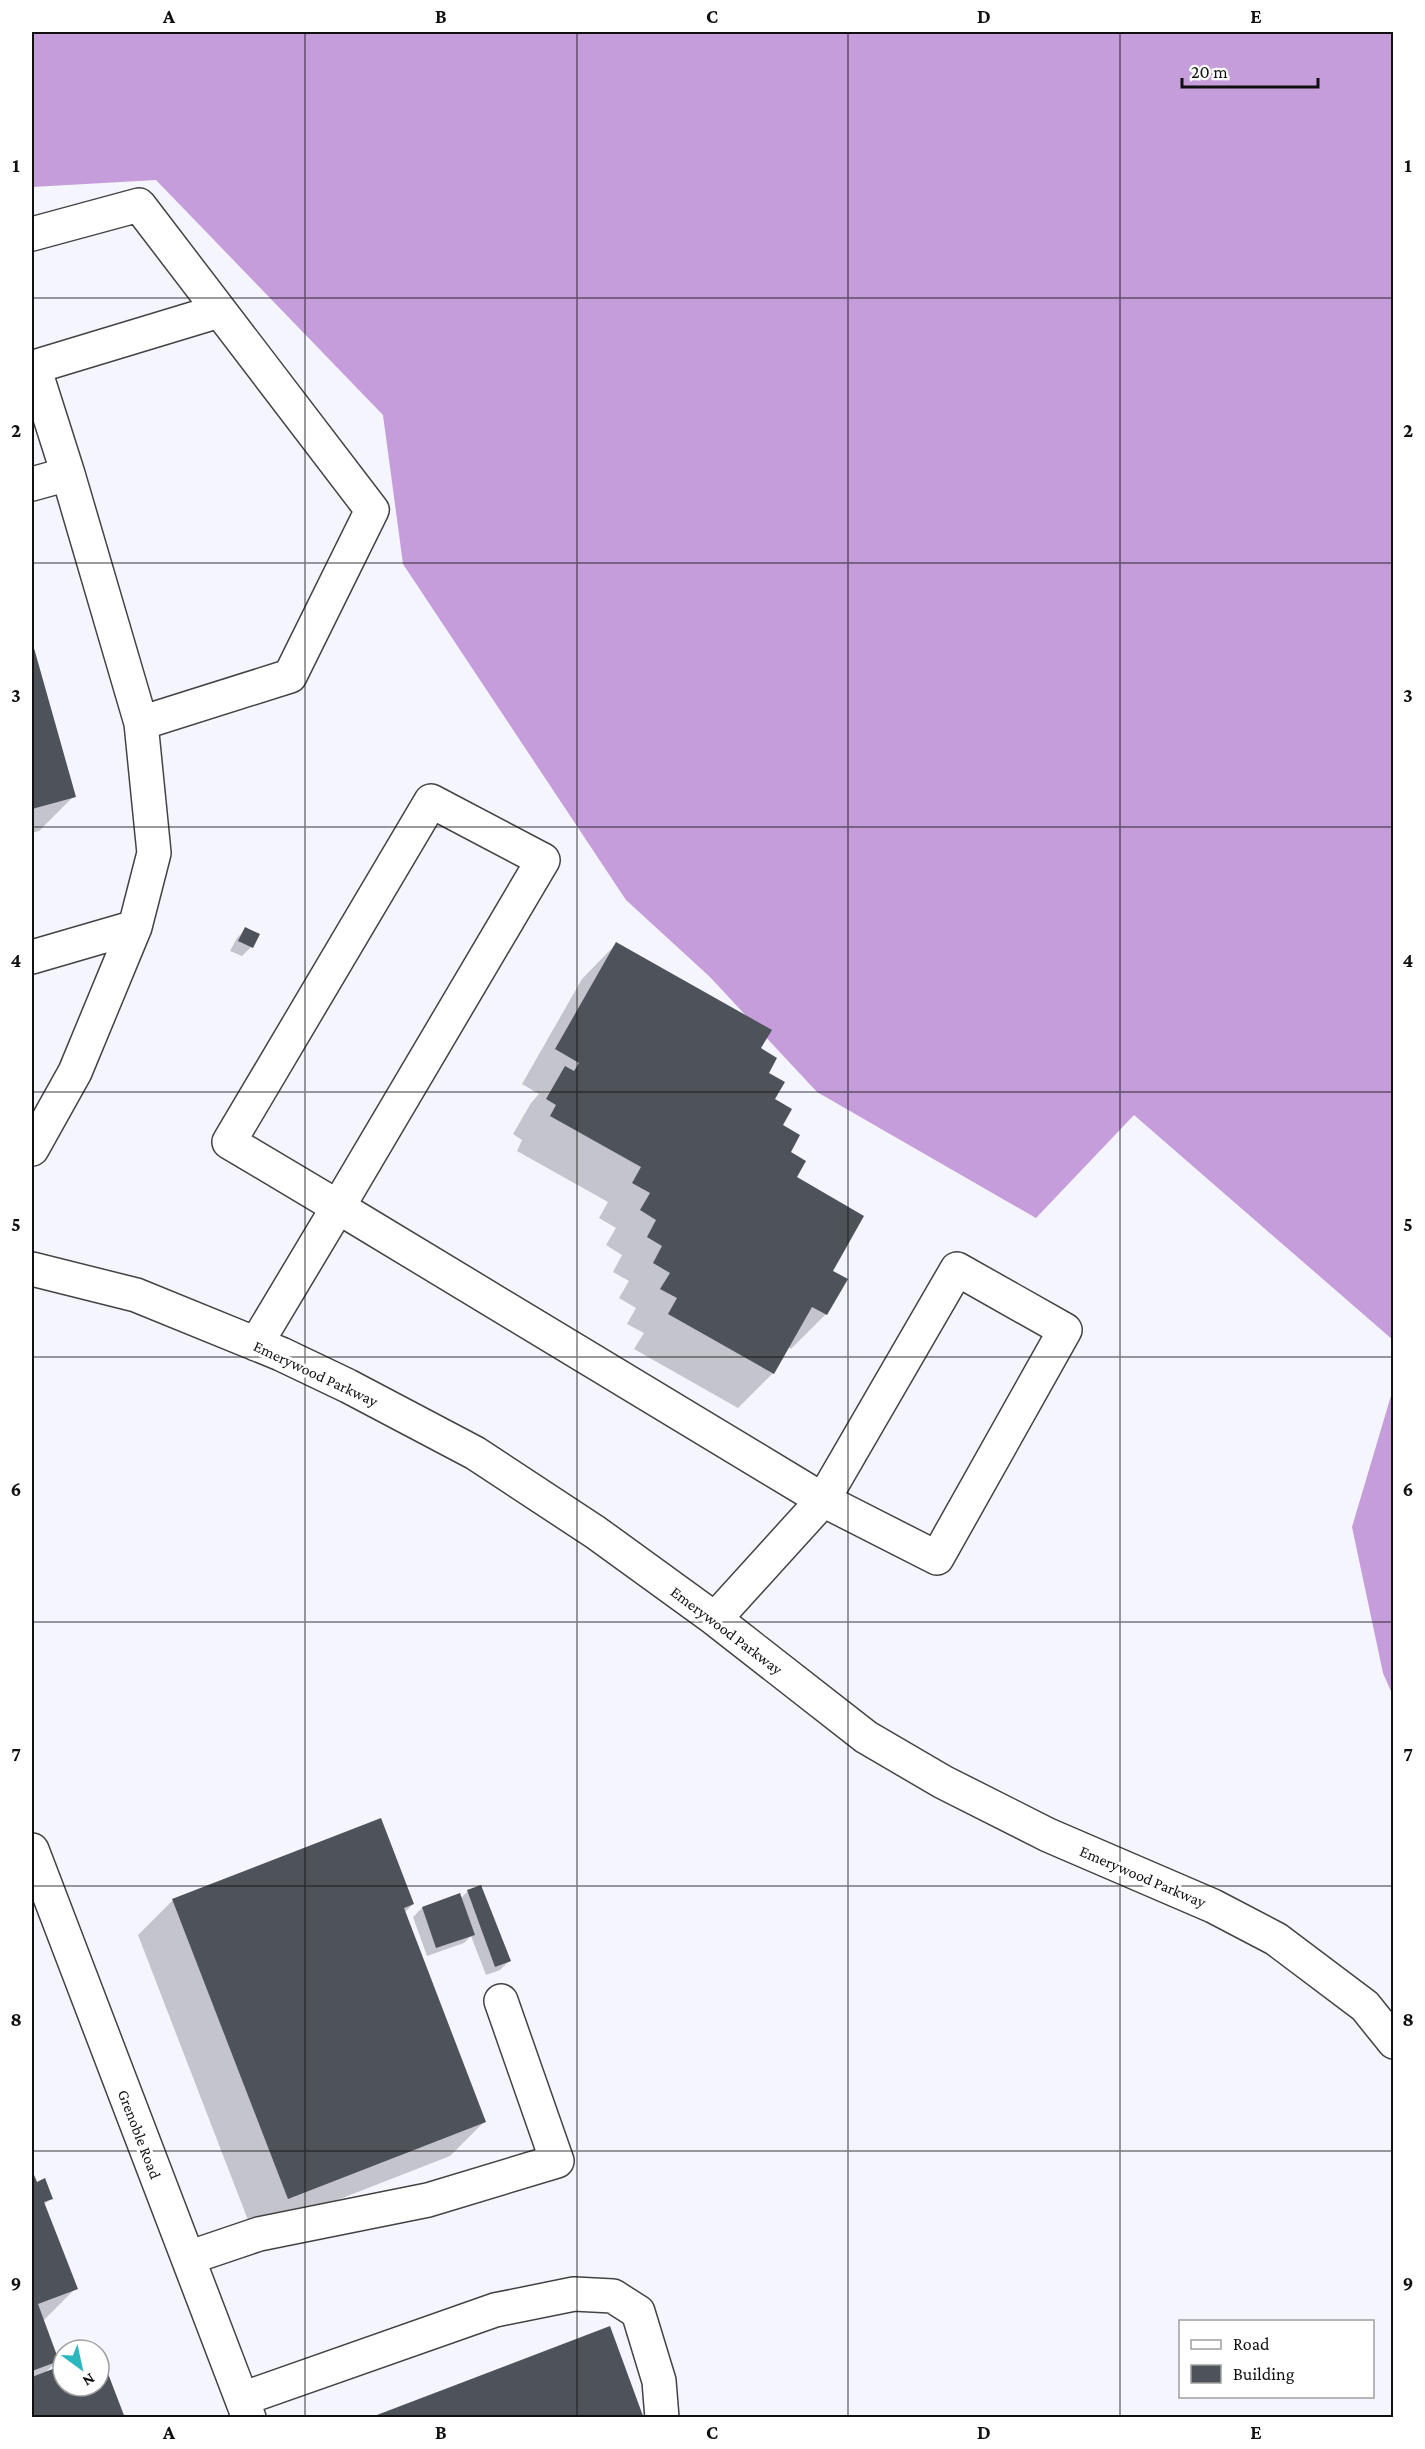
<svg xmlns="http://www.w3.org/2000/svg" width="1425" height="2449" font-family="'Crimson Pro',serif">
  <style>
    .forest { fill: #c49dda }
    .shadow { fill: #0003 }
    .building { fill: #4d5359 }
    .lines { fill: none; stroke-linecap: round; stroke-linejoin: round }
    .minor-casing { stroke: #434343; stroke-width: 36 }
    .minor { stroke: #fff; stroke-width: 33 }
    .grid { fill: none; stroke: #101010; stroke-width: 1.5; stroke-opacity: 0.55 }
    .labels { text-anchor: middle; stroke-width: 6; stroke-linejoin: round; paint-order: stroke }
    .street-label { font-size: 16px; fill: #101010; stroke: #fff }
    .neatline { fill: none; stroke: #101010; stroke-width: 2 }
    .grid-label { font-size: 20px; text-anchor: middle; font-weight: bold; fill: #101010 }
  </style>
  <rect width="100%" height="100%" fill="#f4f5ff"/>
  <path class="forest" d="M32 32H1393V1340L1134 1115 1036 1218 817 1092 710 977 626 900 403 564 383 415 156 180 32 187Z
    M1393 1389V1696L1383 1673 1352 1527Z"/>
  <path class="shadow" d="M32 645 74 796 39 831 32 833Z
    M246 929 251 947 242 956 230 951 237 938Z
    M616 944 759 1048 795 1178 831 1272 826 1314 791 1349 788 1347 773 1373 738 1408 634 1349 644 1333 627 1324 636 1308 619 1298 629 1281 613 1272 622 1255 606 1245 616 1228 599 1218 608 1202 517 1151 522 1140 513 1134 531 1103 539 1094 522 1084 582 979Z
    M480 1887 509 1961 500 1970 486 1975 471 1936 464 1943 427 1956 413 1917 422 1908 460 1899 467 1892Z
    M173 1900 413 1904 404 1913 484 2122 450 2156 253 2233 138 1935Z
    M32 2173 36 2184 51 2198 44 2205 76 2288 43 2321 58 2360 44 2374 63 2367V2386H99L123 2418H32Z"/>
  <path class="building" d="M32 641 76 797 32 809Z
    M245 927 260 934 253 948 238 941Z
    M616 942 772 1030 761 1048 777 1058 769 1073 785 1082 775 1099 792 1109 783 1125 800 1135 791 1152 806 1161 797 1177 864 1216 833 1271 848 1279 827 1315 812 1307 774 1374 668 1314 677 1298 660 1289 670 1273 653 1263 662 1246 647 1237 656 1220 640 1210 650 1193 632 1183 641 1167 550 1116 556 1105 546 1099 565 1066 574 1071 579 1063 555 1049Z
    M381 1818 414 1904 404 1908 486 2122 288 2199 172 1899Z
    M481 1885 511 1961 495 1967 467 1890Z
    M460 1893 475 1935 436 1948 422 1907Z
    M32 2170 37 2182 45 2178 53 2199 44 2202 78 2289 38 2304 59 2361 32 2371Z
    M610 2326 643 2416 639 2418H369Z
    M99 2350 125 2418H32V2377L63 2365V2386H99Z"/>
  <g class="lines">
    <g class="minor-casing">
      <path id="minor" d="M32 234 139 205 372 510 290 676 141 723
        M34 367 219 311
        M32 368 34 367 68 474
        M32 484 68 474 141 723 154 853 135 927 75 1072 32 1149
        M431 801 543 860 338 1207 229 1142Z
        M32 957 135 927
        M32 1269 136 1295 281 1354 348 1386 475 1453 595 1532 715 1619 866 1737 943 1782 1048 1835 1213 1906 1276 1939 1365 2006 1394 2042
        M256 1344 338 1207 823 1500 957 1269 1065 1330 937 1558 823 1500 715 1619
        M32 1850 249 2418
        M188 2258 259 2234 428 2200 557 2161 501 2001
        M242 2399 495 2310 574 2294 613 2296 638 2312 659 2381 662 2418"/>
    </g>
    <use href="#minor" class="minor"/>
  </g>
  <path class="grid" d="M305 32V2418M577 32V2418M848 32V2418M1120 32V2418M32 298H1394M32 563H1394M32 827H1394M32 1092H1394M32 1357H1394M32 1622H1394M32 1886H1394M32 2151H1394"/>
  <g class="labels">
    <g class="street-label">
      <text transform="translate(316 1373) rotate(25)" y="6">Emerywood Parkway</text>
      <text transform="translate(727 1630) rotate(37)" y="6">Emerywood Parkway</text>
      <text transform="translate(1143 1876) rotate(23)" y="6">Emerywood Parkway</text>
      <text transform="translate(140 2134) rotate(69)" y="6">Grenoble Road</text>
    </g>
  </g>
  <rect width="1425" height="2449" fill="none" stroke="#ffffff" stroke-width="66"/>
  <rect x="1179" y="2320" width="195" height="78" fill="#ffffff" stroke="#9f9f9f" stroke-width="1.5"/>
  <rect x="1191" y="2340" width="30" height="9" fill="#ffffff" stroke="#9f9f9f" stroke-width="1.5"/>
  <text x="1233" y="2350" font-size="18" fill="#101010">Road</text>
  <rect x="1191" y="2365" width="30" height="18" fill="#4d5359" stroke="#9f9f9f" stroke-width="1.5"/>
  <text x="1233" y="2380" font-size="18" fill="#101010">Building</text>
  <g transform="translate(81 2368) rotate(147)"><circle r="28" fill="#ffffff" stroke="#9f9f9f" stroke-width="1.5"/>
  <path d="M0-4.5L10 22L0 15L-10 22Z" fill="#2bb7be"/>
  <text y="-9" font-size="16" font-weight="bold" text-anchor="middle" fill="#101010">N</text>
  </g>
  <path d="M1182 78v9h136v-9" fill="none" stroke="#101010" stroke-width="3"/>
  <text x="1191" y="78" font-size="18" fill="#101010" stroke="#ffffff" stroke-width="4.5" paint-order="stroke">20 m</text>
  <rect x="33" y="33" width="1359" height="2383" class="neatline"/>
  <g class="grid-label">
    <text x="169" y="23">A</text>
    <text x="441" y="23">B</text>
    <text x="712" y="23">C</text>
    <text x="984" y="23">D</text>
    <text x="1256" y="23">E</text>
    <text x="16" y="172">1</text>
    <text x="1408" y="172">1</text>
    <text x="16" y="437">2</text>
    <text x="1408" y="437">2</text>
    <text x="16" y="702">3</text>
    <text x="1408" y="702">3</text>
    <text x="16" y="967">4</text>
    <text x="1408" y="967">4</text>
    <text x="16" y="1231">5</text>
    <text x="1408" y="1231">5</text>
    <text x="16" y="1496">6</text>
    <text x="1408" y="1496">6</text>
    <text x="16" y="1761">7</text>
    <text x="1408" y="1761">7</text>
    <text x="16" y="2026">8</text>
    <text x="1408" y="2026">8</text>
    <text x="16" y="2290">9</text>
    <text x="1408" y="2290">9</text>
    <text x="169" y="2439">A</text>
    <text x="441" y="2439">B</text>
    <text x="712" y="2439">C</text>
    <text x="984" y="2439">D</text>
    <text x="1256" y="2439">E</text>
  </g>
</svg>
